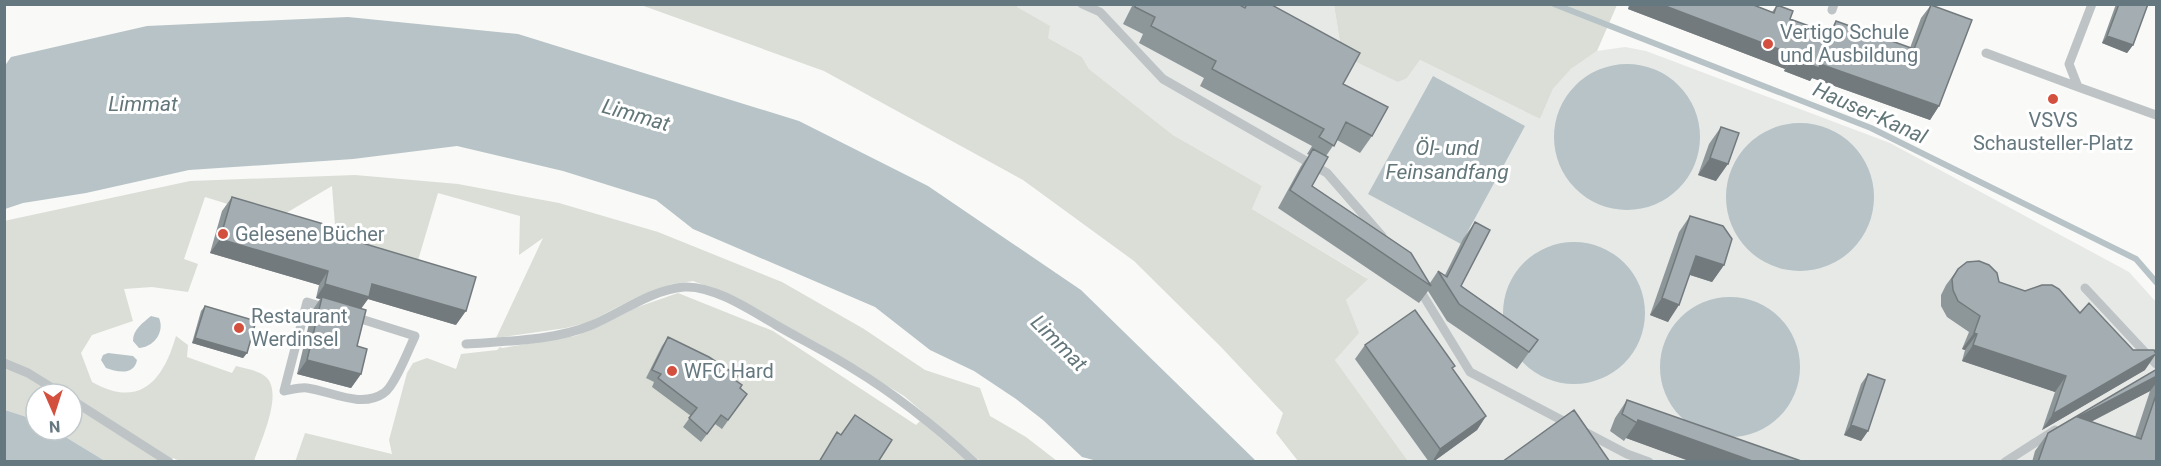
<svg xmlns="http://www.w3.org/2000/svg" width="2161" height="466" font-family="Roboto,sans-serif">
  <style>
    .built { fill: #e7e9e7 }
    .green { fill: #daded7 }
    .water { fill: #b7c3c6 }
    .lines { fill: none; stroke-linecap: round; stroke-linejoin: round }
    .stream { stroke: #b7c3c6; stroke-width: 6 }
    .lane { stroke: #bec4c6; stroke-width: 9 }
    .wall { fill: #8d9699; fill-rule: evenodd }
    .shaded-wall { fill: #737a7d }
    .building { fill: #a4aeb2; stroke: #737a7d; stroke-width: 1.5 }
    .poi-dot { fill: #d34f3e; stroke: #fff; stroke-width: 2 }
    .labels { text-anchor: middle; stroke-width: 6; stroke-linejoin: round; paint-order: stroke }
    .poi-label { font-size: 20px; fill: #66787f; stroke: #fff; text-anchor: start }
    .water-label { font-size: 21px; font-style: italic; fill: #627679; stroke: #fff }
  </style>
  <rect width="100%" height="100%" fill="#f9f9f7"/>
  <path class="built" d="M1018 4 1334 5 1342 55 1407 78 1420 60 1540 119 1553 89 1571 69 1597 51 1625 47 1646 51 1890 143 2129 272 2156 302V461H1408L1335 360 1346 300 1367 278 1252 209 1262 186 1173 135 1089 69 1082 57 1048 38 1017 7Z"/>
  <path class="green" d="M641 5H1018L1017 7 1050 26 1048 38 1082 57 1089 69 1173 135 1262 186 1252 209 1368 279 1346 300 1359 333 1335 360 1408 461H1298L1276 433 1283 413 1221 347 1134 261 1023 180 824 71Z
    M1334 5H1617L1597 51 1571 69 1553 89 1540 119 1420 60 1407 78 1398 82 1342 55Z
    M355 175 458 184 559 203 658 232 782 282 864 329 925 370 980 388 990 416 1026 437 1057 461H980L904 396 821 345 723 292 693 281 672 284 652 291 633 299 589 322 566 328 496 338 543 238 519 255 520 216 438 193 416 267 336 238 332 186 276 219 205 197 184 259 198 264 188 292 152 287 124 289 133 321 92 335 81 353 92 382C140 409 163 381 176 336L188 345 187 357 232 373 236 366C246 369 258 370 266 377 284 393 260 443 254 461H180L173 458 171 461H105L54 430H72V394H36V420L5 410 4 221 190 181Z
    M678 293 773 331 916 425 920 421 968 462H295L305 433 392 454 389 440 407 373 413 363 427 358 456 369 461 354 497 350 500 347 502 348 575 336 594 329 635 308Z"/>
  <path class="water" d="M348 17 518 34 799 121 928 186 1081 290 1256 461 1101 462 1082 457 1043 420 1016 399 974 371 930 350 875 307 693 229 656 200 563 171 457 146 353 159 189 170 86 193 23 203 5 209 4 67 11 57 147 26Z
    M1554 137a73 73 0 1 1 146 0a73 73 0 1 1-146 0Z
    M1433 76 1525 126 1461 244 1368 194Z
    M1726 197a74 74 0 1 1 148 0a74 74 0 1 1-148 0Z
    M1503 313a71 71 0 1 1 142 0a71 71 0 1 1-142 0Z
    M1660 367a70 70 0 1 1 140 0a70 70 0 1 1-140 0Z
    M151 316 159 318C165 332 154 347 139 348L133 341C133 329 143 323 151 316Z
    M108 353 133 356 137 360C134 376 117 372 106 368L101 360 103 355Z
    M5 410 36 420V430H54L105 461H5Z"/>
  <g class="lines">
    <path class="stream" d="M1554 4 1871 128 2136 259 2156 282"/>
    <path class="lane" d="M1082 4 1100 12 1163 79 1327 173 1382 236
      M2092 4 2069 64 2078 87 2156 115
      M1832 10 1834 4
      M1986 53 2078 87
      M1418 287 1470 372 1571 425
      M2085 288 2156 364
      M307 302 415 336C409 349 394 387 384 393 361 409 331 391 307 388 300 387 291 390 284 391Z
      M466 344C507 341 553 341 592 325 622 312 651 290 684 287 713 285 752 311 776 325 802 340 830 354 855 370 898 396 937 428 974 462
      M4 363 28 373 62 394
      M72 400 169 462
      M1583 431 1627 454 1649 462
      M2005 462 2055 430"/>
  </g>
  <path class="wall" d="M1133 4H1238L1244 7 1246 4H1270L1343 84 1372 136 1360 153 1337 140 1326 156 1312 186 1430 283 1438 271 1445 275 1463 239 1475 222 1461 286 1538 340 1517 369 1447 321 1428 291 1419 303 1278 208 1301 166 1309 155 1307 154 1312 146 1200 86 1204 78 1139 43 1143 34 1123 24Z
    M1629 4H1751L1772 12 1777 5 1790 19 1828 33 1836 21 1910 48 1921 18 1931 5 1939 106 1930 120 1812 78 1810 81 1784 71 1785 69 1628 9Z
    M2116 4H2148L2133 45 2127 53 2102 43Z
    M1721 127 1716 181 1698 175 1709 144Z
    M232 197 342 237 456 325 368 299 361 309 357 346 361 374 351 388 297 374 312 311 320 299 316 298 319 285 210 253 222 211Z
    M1690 216 1724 265 1712 282 1690 275 1668 322 1650 315 1679 232Z
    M1958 269 1999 282 2080 313 2145 370 2042 430 2055 392 1962 361 1965 350 1962 349 1969 332 1947 317 1941 306V295L1946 285Z
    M205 306 247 353 243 358 192 343 201 311Z
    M668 337 735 380 740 388 747 394 722 429 715 424 701 442 683 427 691 416 652 387 654 382 646 378 662 346Z
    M1365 345 1452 369 1486 416 1477 430 1433 462H1429L1355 359Z
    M2157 369V462H2032L2035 451 2048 433ZM2150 391 2135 437 2091 422Z
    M1868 374V431L1861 441 1844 435 1861 384Z
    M1627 400 1804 462H1692L1626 438 1624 441 1610 431 1615 418Z"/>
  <path class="shaded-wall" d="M1631 4H1660L1794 55 1785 69 1628 9Z
    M2107 36 2133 45 2127 53 2102 43Z
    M1793 58 1820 64 1939 106 1930 120 1812 78 1810 81 1784 71Z
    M1710 158 1728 164 1716 181 1698 175Z
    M220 239 328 271 319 285 210 253Z
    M1696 256 1724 265 1712 282 1684 273Z
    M325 284H372L466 311 456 325 368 299 359 311 322 297 320 299 316 298Z
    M1662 298 1679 305 1668 322 1650 315Z
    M1974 333 1977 334 1965 350 1962 349Z
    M195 338 247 353 243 358 192 343Z
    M1973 345 2066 376 2055 392 1962 361Z
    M2156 354 2145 370 2042 430 2053 414Z
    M307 360 361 374 351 388 297 374Z
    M2157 376V382L2150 391 2065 435 2078 417Z
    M1486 416 1477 430 1433 462H1432L1440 449Z
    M1638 420 1755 462H1692L1626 438Z
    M1851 425 1868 431 1861 441 1844 435Z"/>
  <path class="building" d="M1136 4H1238L1245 8 1247 4H1270L1360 53 1343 84 1388 107 1372 136 1346 122 1334 146 1319 137 1324 129 1212 69 1216 61 1151 26 1155 17 1135 7Z
    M1660 4H1751L1774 13 1777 5 1793 11 1790 19 1831 34 1836 21 1914 49 1931 5 1972 20 1939 106 1820 64 1819 68 1793 58 1794 55Z
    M2119 4H2148L2133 45 2107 36Z
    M1721 127 1739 133 1728 164 1710 158Z
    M1313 149 1328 157 1312 186 1411 253 1431 286 1290 190Z
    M232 197 344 230 342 237 476 277 466 311 372 284 369 297 325 284 328 271 220 239Z
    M1690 216 1723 226 1732 239 1724 265 1696 256 1679 305 1662 298Z
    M1475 222 1490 230 1461 286 1538 340 1529 352 1459 304 1438 271 1447 277Z
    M1979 261 1989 265 1997 273 1999 282 2025 291 2042 285H2052L2059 289 2080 313 2089 303 2133 350H2154L2156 354 2053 414 2066 376 1973 345 1977 334 1974 333 1980 316 1958 301 1953 290 1952 279 1958 269 1967 262Z
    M322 297 366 310 357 346 367 349 361 374 307 360Z
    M205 306 256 321 247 353 195 338Z
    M1415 310 1455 366 1452 368 1486 416 1440 449 1365 345Z
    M668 337 709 357 738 376 735 380 742 385 740 388 747 394 728 420 721 415 707 434 689 418 697 408 658 378 661 374 652 370Z
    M2157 369V376L2078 417 2141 439 2157 392V462H2038L2048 433Z
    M1868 374 1885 380 1868 431 1851 425Z
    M1627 400 1804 462H1755L1638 420 1637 423 1622 414Z
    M1574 410 1610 462H1502Z
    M855 415 892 440 878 462H819L837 432 841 435Z"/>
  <g class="poi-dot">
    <circle cx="1768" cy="44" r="6"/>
    <circle cx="2053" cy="99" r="6"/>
    <circle cx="223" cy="234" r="6"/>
    <circle cx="239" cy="328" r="6"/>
    <circle cx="672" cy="371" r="6"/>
  </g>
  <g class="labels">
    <g class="poi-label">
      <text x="1780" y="39">Vertigo Schule<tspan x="1780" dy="23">und Ausbildung</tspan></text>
      <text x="2053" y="127" text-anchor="middle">VSVS<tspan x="2053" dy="23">Schausteller-Platz</tspan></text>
      <text x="235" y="241">Gelesene Bücher</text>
      <text x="251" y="323">Restaurant<tspan x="251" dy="23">Werdinsel</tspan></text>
      <text x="684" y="378">WFC Hard</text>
    </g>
    <g class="water-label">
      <text x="143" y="111">Limmat</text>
      <text transform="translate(1870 113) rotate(24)" y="7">Hauser-Kanal</text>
      <text transform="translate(636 115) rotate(16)" y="7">Limmat</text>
      <text x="1447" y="155">Öl- und<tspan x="1447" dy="24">Feinsandfang</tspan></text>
      <text transform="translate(1059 343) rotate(45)" y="7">Limmat</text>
    </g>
  </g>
  <rect width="2161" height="466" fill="none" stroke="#66787f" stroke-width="12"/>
  <g transform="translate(54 412) rotate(177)"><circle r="28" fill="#ffffff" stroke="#c2c9cc" stroke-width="1.5"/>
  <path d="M0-4.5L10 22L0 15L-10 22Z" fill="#d34f3e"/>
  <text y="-9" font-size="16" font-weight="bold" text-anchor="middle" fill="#66787f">N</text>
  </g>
</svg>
